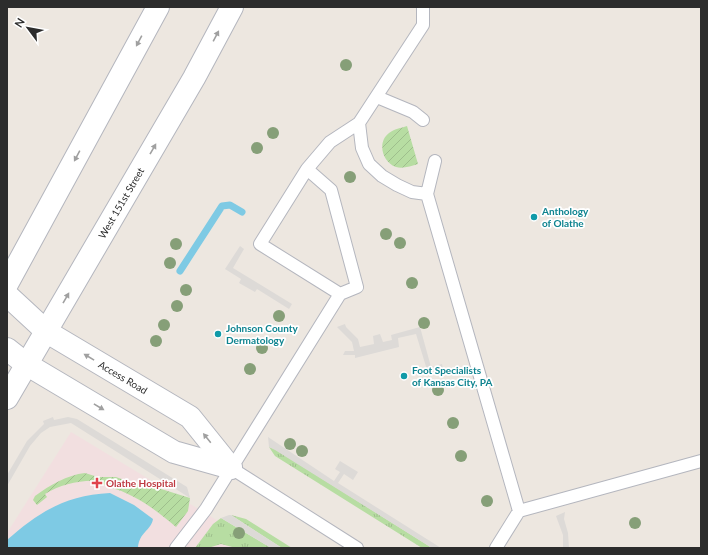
<svg xmlns="http://www.w3.org/2000/svg" width="708" height="555" font-family="Lato,sans-serif">
  <style>
    .medical { fill: #f2dfe0 }
    .grass { fill: url(#grass-tufts) }
    .garden { fill: url(#garden-furrows) }
    .plaza { fill: #dddad7 }
    .water { fill: #7ecae4 }
    .lines { fill: none; stroke-linecap: round; stroke-linejoin: round }
    .stream { stroke: #7ecae4; stroke-width: 7 }
    .service-casing { stroke: #b4b6be; stroke-width: 14 }
    .minor-casing { stroke: #b4b6be; stroke-width: 24 }
    .secondary-casing { stroke: #b4b6be; stroke-width: 24 }
    .service { stroke: #fff; stroke-width: 12 }
    .minor { stroke: #fff; stroke-width: 22 }
    .secondary { stroke: #fff; stroke-width: 22 }
    .tree { fill: #869f78 }
    .oneway { fill: #a0a0a0 }
    .culture-dot { fill: #0f9aa8; stroke: #fff; stroke-width: 1.5 }
    .health-dot { fill: #e0444e; stroke: #fff; stroke-width: 1.5 }
    .labels { text-anchor: middle; stroke-width: 3.5; stroke-linejoin: round; paint-order: stroke }
    .street-label { font-size: 10px; fill: #2c2c2c; stroke: #fff }
    .culture-label { font-size: 10px; font-weight: bold; fill: #0d838f; stroke: #fff; text-anchor: start }
    .health-label { font-size: 10px; font-weight: bold; fill: #be3a42; stroke: #fff; text-anchor: start }
  </style>
  <defs>
    <pattern id="grass-tufts" width="24" height="20" patternUnits="userSpaceOnUse"><rect width="24" height="20" fill="#b7dda2"/><path d="M3 7l-1-3M5 7V3M7 7l1-3M15 17l-1-3M17 17v-4M19 17l1-3" fill="none" stroke="#9ebe8c"/></pattern>
    <pattern id="garden-furrows" width="10" height="10" patternUnits="userSpaceOnUse"><rect width="10" height="10" fill="#b7dda2"/><path d="M-1 1l2-2M0 10L10 0M9 11l2-2" fill="none" stroke="#9ebe8c"/></pattern>
  </defs>
  <rect width="100%" height="100%" fill="#ede7e0"/>
  <path class="medical" d="M71 432 263 548H7V533Z"/>
  <path class="grass" d="M269 447 275 449 432 548H422L275 456Z
    M231 515 246 519 292 548H282Z
    M221 518 271 548H236L221 544 208 548H195L213 524Z"/>
  <path class="garden" d="M407 126 418 164C411 166 403 169 396 167 382 162 377 142 389 133 394 129 401 128 407 126Z
    M85 473 98 477H116L130 482 158 488 190 498 188 511 176 527C156 510 135 494 109 487V485L97 484V481C79 480 60 485 45 494L47 497 37 505 33 500 35 496C50 485 67 475 85 473Z"/>
  <path class="plaza" d="M240 246 244 249 233 268 292 304 289 309 257 289 255 292 239 283 241 279 225 269Z
    M345 324 346 327 358 339 360 347 374 344 373 336 380 334 383 342 392 340 391 335 420 327 431 367 442 364 443 369 428 373 416 334 398 338 399 347 355 358V355H343L345 351H354L352 342 337 327Z
    M53 417 54 420 68 417 77 419 187 487 190 498 71 423 50 427 41 433 30 446 7 486V475L27 441 44 424 43 421Z
    M268 437 334 481 340 472 335 469 340 461 358 472 353 480 344 474 338 483 441 548H432L275 450 269 447Z
    M565 512 564 519 568 533 569 548H563V535L556 516Z
    M229 515H231L282 548H271L221 518Z"/>
  <path class="water" d="M110 493 134 505 153 519C151 531 139 532 138 548H7V540C39 512 66 495 110 493Z"/>
  <g class="lines">
    <path class="stream" d="M180 271 222 206 230 205 242 212"/>
    <g class="service-casing">
      <path id="service" d="M423 7V25L359 123 362 148 369 164 382 176 397 185 412 192 427 194 519 511
        M377 97 413 112 423 120
        M307 169 330 142 359 123
        M427 194 435 161
        M231 468 357 548
        M176 548 206 509 340 294 260 244 307 169 331 190 357 287 340 294
        M496 548 519 511 701 461"/>
    </g>
    <g class="minor-casing">
      <g id="minor">
        <path id="s1" d="M7 295 47 332 190 417 231 468"/>
        <path d="M7 349 26 364 174 452 231 468"/>
      </g>
    </g>
    <g class="secondary-casing">
      <g id="secondary">
        <path d="M7 284 158 7"/>
        <path id="s2" d="M7 398 194 78 232 7"/>
      </g>
    </g>
    <use href="#service" class="service"/>
    <use href="#minor" class="minor"/>
    <use href="#secondary" class="secondary"/>
  </g>
  <g class="tree">
    <circle cx="346" cy="65" r="6"/>
    <circle cx="273" cy="133" r="6"/>
    <circle cx="257" cy="148" r="6"/>
    <circle cx="350" cy="177" r="6"/>
    <circle cx="386" cy="234" r="6"/>
    <circle cx="400" cy="243" r="6"/>
    <circle cx="176" cy="244" r="6"/>
    <circle cx="170" cy="263" r="6"/>
    <circle cx="412" cy="283" r="6"/>
    <circle cx="186" cy="290" r="6"/>
    <circle cx="177" cy="306" r="6"/>
    <circle cx="279" cy="316" r="6"/>
    <circle cx="424" cy="323" r="6"/>
    <circle cx="164" cy="325" r="6"/>
    <circle cx="156" cy="341" r="6"/>
    <circle cx="262" cy="348" r="6"/>
    <circle cx="250" cy="369" r="6"/>
    <circle cx="438" cy="390" r="6"/>
    <circle cx="453" cy="423" r="6"/>
    <circle cx="290" cy="444" r="6"/>
    <circle cx="302" cy="451" r="6"/>
    <circle cx="461" cy="456" r="6"/>
    <circle cx="487" cy="501" r="6"/>
    <circle cx="635" cy="523" r="6"/>
    <circle cx="239" cy="533" r="6"/>
  </g>
  <defs><path id="oneway-solid" d="M-6-.8H1V-3.2L6.5 0L1 3.2V.8H-6Z"/></defs>
  <g class="oneway">
    <use href="#oneway-solid" transform="translate(216 36) rotate(-62)"/>
    <use href="#oneway-solid" transform="translate(139 41) rotate(118)"/>
    <use href="#oneway-solid" transform="translate(153 149) rotate(-60)"/>
    <use href="#oneway-solid" transform="translate(77 156) rotate(118)"/>
    <use href="#oneway-solid" transform="translate(66 298) rotate(-60)"/>
    <use href="#oneway-solid" transform="translate(89 357) rotate(-149)"/>
    <use href="#oneway-solid" transform="translate(99 407) rotate(31)"/>
    <use href="#oneway-solid" transform="translate(207 438) rotate(-129)"/>
  </g>
  <g class="culture-dot">
    <circle cx="534" cy="217" r="4"/>
    <circle cx="218" cy="334" r="4"/>
    <circle cx="404" cy="376" r="4"/>
  </g>
  <path class="health-dot" d="M95 477h4v4h4v4h-4v4h-4v-4h-4v-4h4z"/>
  <g class="labels">
    <g class="street-label">
      <text dy="4" stroke="none"><textPath href="#s2" startOffset="226">West 151st Street</textPath></text>
      <text dy="4" stroke="none"><textPath href="#s1" startOffset="143">Access Road</textPath></text>
    </g>
    <g class="culture-label">
      <text x="542" y="215">Anthology<tspan x="542" dy="12">of Olathe</tspan></text>
      <text x="226" y="332">Johnson County<tspan x="226" dy="12">Dermatology</tspan></text>
      <text x="412" y="374">Foot Specialists<tspan x="412" dy="12">of Kansas City, PA</tspan></text>
    </g>
    <g class="health-label">
      <text x="106" y="487">Olathe Hospital</text>
    </g>
  </g>
  <rect width="708" height="555" fill="none" stroke="#2c2c2c" stroke-width="16"/>
  <g transform="translate(28 28) rotate(302)" stroke="#ffffff" stroke-width="3" paint-order="stroke">
  <path d="M0-3L7 15L0 10L-7 15Z" fill="#2c2c2c"/>
  <text y="-6" font-size="11" font-weight="bold" text-anchor="middle" fill="#2c2c2c">N</text>
  </g>
</svg>
